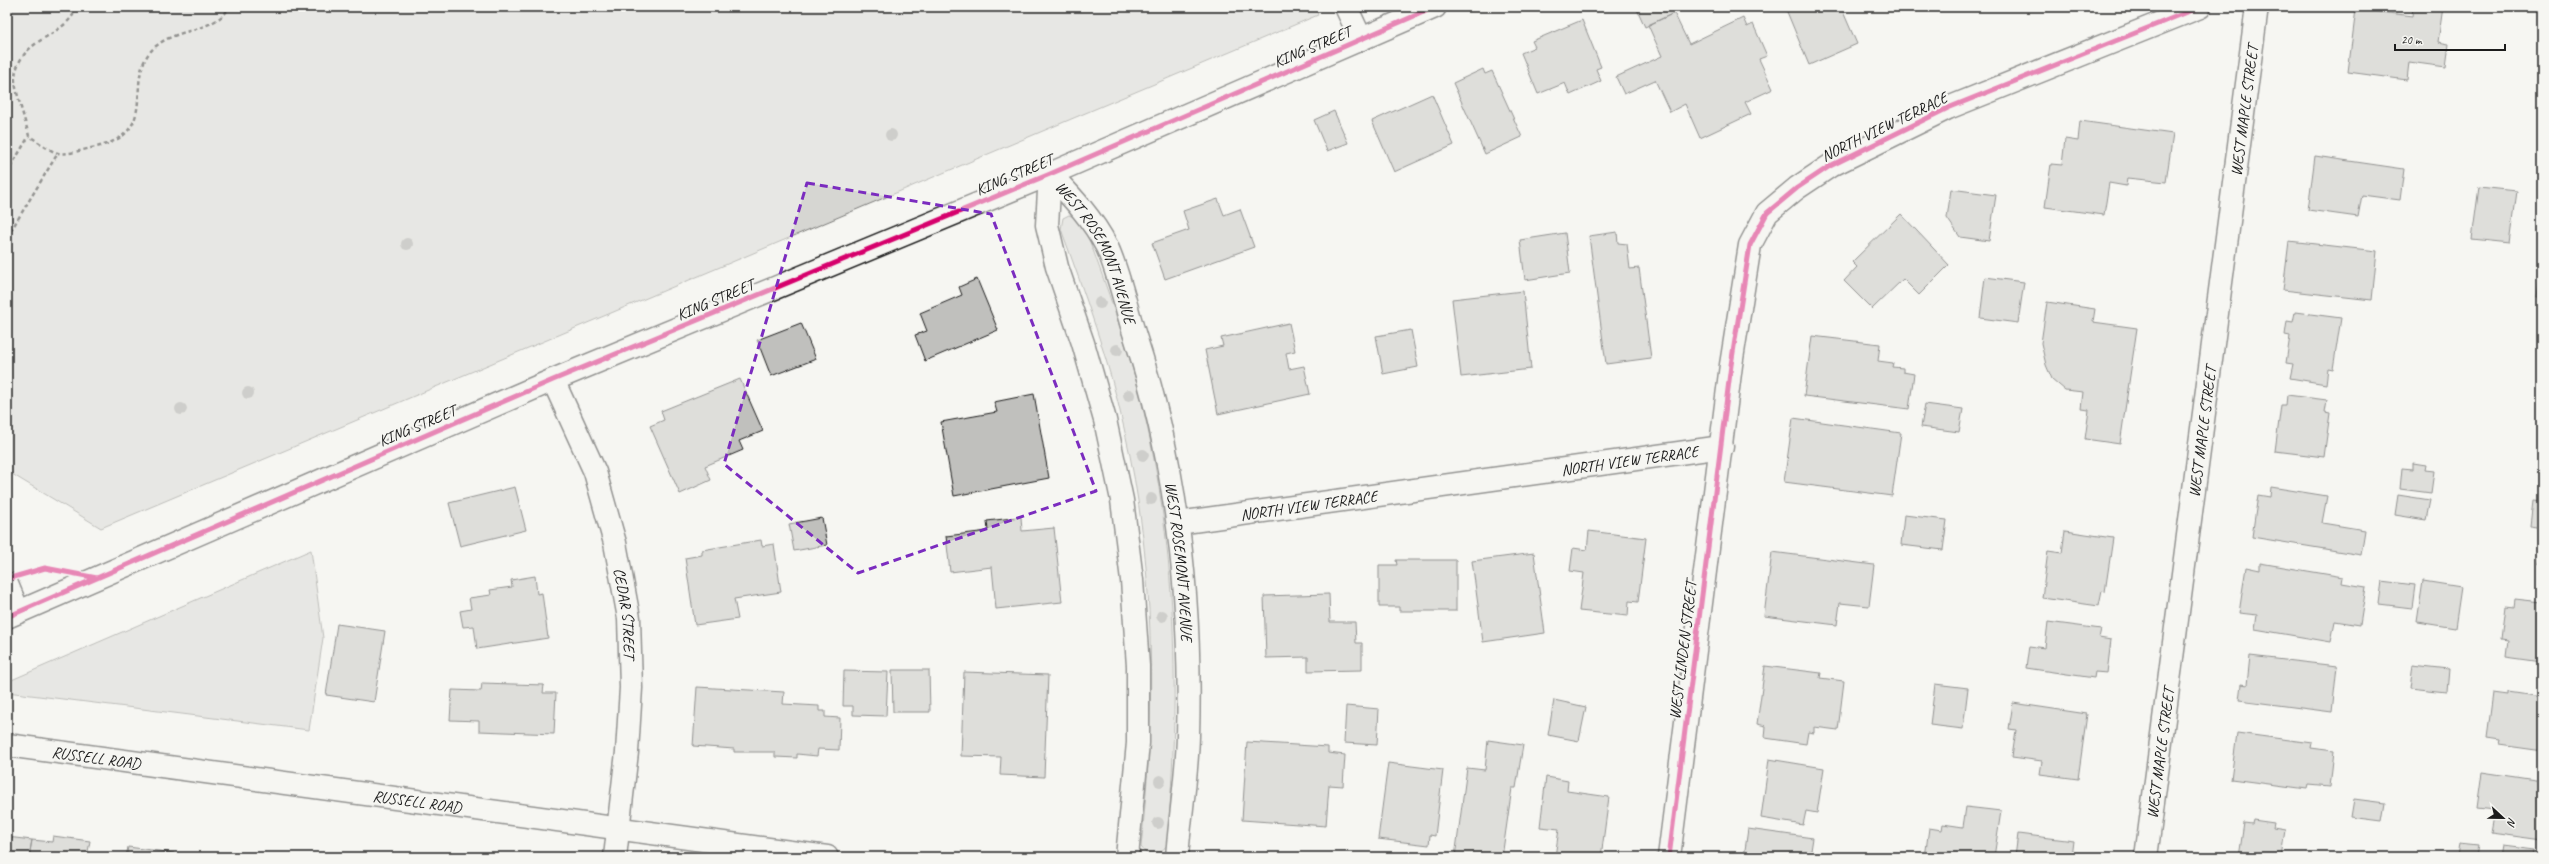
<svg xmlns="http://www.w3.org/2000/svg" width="2549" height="864" font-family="Caveat,sans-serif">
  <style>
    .green { fill: #d6d6d2; stroke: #797977 }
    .building { fill: #c0c0bd; stroke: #1c1c1c }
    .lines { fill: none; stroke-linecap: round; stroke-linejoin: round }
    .service-casing { stroke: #1c1c1c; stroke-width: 24 }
    .minor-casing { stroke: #1c1c1c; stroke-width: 25 }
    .tertiary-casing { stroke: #1c1c1c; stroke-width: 25 }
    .primary-casing { stroke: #1c1c1c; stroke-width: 25 }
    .path { stroke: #1c1c1c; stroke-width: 2.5; stroke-dasharray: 4 3; stroke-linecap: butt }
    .service { stroke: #f6f6f2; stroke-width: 21 }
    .minor { stroke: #f6f6f2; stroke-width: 22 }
    .tertiary { stroke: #f6f6f2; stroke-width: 22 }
    .primary { stroke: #f6f6f2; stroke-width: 22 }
    .cycleway-casing { stroke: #f6f6f2; stroke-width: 8 }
    .cycleway { stroke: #d6006c; stroke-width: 5 }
    .tree { fill: #9d9d9b }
    .marked { fill: none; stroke: #7b2cbf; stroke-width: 3; stroke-dasharray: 8 5; stroke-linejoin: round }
    .labels { text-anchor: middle; stroke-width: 4; stroke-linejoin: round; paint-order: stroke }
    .street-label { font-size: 16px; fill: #1c1c1c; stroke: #f6f6f2 }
  </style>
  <rect width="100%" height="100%" fill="#f6f6f2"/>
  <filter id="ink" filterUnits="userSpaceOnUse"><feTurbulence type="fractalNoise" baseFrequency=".025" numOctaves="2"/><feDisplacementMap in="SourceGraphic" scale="8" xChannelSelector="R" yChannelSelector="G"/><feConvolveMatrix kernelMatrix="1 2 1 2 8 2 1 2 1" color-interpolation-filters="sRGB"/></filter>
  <g filter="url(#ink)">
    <path class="green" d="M7 7H1315L1318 15 101 528 7 471Z
      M1069 215 1082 221C1101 270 1118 319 1133 370 1177 525 1181 686 1167 845L1161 852 1146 853 1141 847C1156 709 1156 564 1124 428 1109 360 1085 295 1061 229L1063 218Z
      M311 550 323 638 309 730 7 692V682Z"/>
    <path class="building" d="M1636 7H1687L1645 27Z
      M1785 7H1841L1857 44 1809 65Z
      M2413 7H2443L2438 42 2449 44 2446 67 2409 62 2407 80 2348 72 2356 9 2412 16Z
      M1674 13 1689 44 1743 18 1747 27 1753 24 1767 56 1759 59 1773 89 1745 102 1751 114 1700 138 1685 104 1670 112 1655 80 1624 94 1616 77 1662 56 1648 25Z
      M1582 20 1601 67 1596 69 1601 81 1570 95 1565 83 1538 94 1521 53 1535 47 1532 41Z
      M1483 69 1485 74 1492 71 1522 137 1485 154 1453 83Z
      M1432 94 1454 145 1394 172 1372 121Z
      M1334 111 1348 143 1327 151 1314 120Z
      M2080 121 2173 134 2166 182 2127 178 2126 186 2109 183 2104 215 2045 207 2051 164 2062 165 2065 139 2078 141Z
      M2315 156 2404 169 2400 200 2362 195 2358 217 2308 210Z
      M2479 187 2517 191 2510 243 2472 239Z
      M1951 189 1996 195 1989 241 1960 237 1947 218Z
      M1218 199 1224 215 1240 209 1254 247 1165 279 1152 243 1189 230 1183 211Z
      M1901 214 1949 265 1919 295 1903 279 1872 309 1844 281 1857 267 1852 262Z
      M1617 232 1618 243 1627 244 1630 269 1639 268 1651 358 1606 364 1589 236Z
      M1565 233 1570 273 1525 280 1520 240Z
      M2289 241 2377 251 2372 300 2283 290Z
      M2542 260V298H2537Z
      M1985 277 2024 282 2018 323 1980 318Z
      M977 279 998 330 925 361 915 335 927 331 920 313 962 295 959 287Z
      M1523 291 1531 369 1461 377 1452 299Z
      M2047 302 2095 309 2093 322 2137 328 2120 444 2085 439 2089 410 2081 409 2083 392 2065 390 2052 379 2046 365 2041 343Z
      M2295 312 2341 318 2333 369 2328 368 2326 384 2290 378 2293 364 2286 363 2290 336 2285 335 2287 321 2293 322Z
      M801 323 816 359 771 376 757 340Z
      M1289 323 1295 351 1286 353 1289 369 1304 366 1310 394 1218 414 1205 350 1223 346 1221 338Z
      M1411 330 1418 367 1383 374 1376 336Z
      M1812 336 1880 344 1878 361 1893 363 1892 367 1903 368V372L1914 374 1909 409 1804 396Z
      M740 379 763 431 739 441 743 450 705 466 711 480 680 494 650 426 664 420 661 411Z
      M1034 394 1049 478 954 496 941 422 997 412 994 402Z
      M2287 395 2327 400 2325 412 2330 413 2324 457 2275 451 2281 405H2286Z
      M1925 404 1963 409 1959 432 1921 427Z
      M1793 418 1901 433 1892 496 1784 482Z
      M2413 463 2426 465 2425 470 2434 471 2431 493 2400 489 2402 468 2413 469Z
      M515 487 526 530 460 546 449 503Z
      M2271 487 2327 496 2322 523 2365 530 2361 555 2252 537 2258 495 2270 497Z
      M2398 495 2430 500 2426 520 2395 515Z
      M2533 500 2542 501V528L2530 526Z
      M1904 515 1947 520 1943 550 1901 545Z
      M1021 517 1022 531 1054 528 1062 602 996 609 992 567 950 572 946 536 988 531 987 521Z
      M822 518 827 545 794 551 789 524Z
      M1589 531 1646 538 1638 602 1629 601 1628 616 1579 611 1584 573 1570 571 1573 548 1587 550Z
      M2065 531 2113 538 2105 592 2102 591 2099 606 2042 598 2048 551 2062 553Z
      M2542 539V564H2539Z
      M761 540 762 546 774 544 781 592 734 599 738 619 695 625 685 558 702 555V550Z
      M1772 552 1874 565 1869 606 1840 603 1837 625 1764 616Z
      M1534 553 1545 633 1483 642 1472 561Z
      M1396 560H1456V611H1399V607H1379V565H1397Z
      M2260 563 2343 577 2342 583 2366 587 2360 625 2335 621 2331 642 2255 629 2257 615 2239 613 2246 567 2260 570Z
      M535 576 537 594 542 593 548 638 477 649 474 626 463 627 460 611 471 609 469 598 491 595 490 590 512 587 511 580Z
      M2382 581 2415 585 2412 608 2379 604Z
      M2423 581 2461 587 2455 628 2417 622Z
      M1329 594 1330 622H1355L1356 643H1362V670L1308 671V657L1266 658 1264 596Z
      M2515 599 2542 602V662L2506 657 2508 640 2501 639 2505 606 2514 607Z
      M2048 622 2101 629 2099 638 2111 640 2107 673 2095 672 2094 678 2026 668 2029 646 2045 648Z
      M337 624 385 631 374 702 326 695Z
      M2250 656 2337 666 2332 712 2239 700 2241 684 2247 685Z
      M2413 665 2449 669 2447 692 2410 688Z
      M1765 666 1821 673 1820 678 1844 681 1838 730 1814 727V733L1808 732 1806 744 1765 738 1766 726 1757 724Z
      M892 670H929L930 712H893Z
      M844 671 888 672 886 716 853 715V706H843Z
      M964 672 1048 675 1044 777 1000 775 1001 757 961 756Z
      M482 683 544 685 543 693H556L554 734 479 731V721L450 720 452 690 481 691Z
      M1935 684 1968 688 1963 729 1930 725Z
      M697 687 784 692 783 704 819 706V711H825V717L840 718 839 750 818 749 817 756 797 754V758L775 757V752H734V749L693 746Z
      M2508 692 2542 697V750L2499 744 2500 740 2487 738 2493 693 2508 695Z
      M1554 700 1586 707 1579 741 1548 735Z
      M2013 703 2087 714 2078 779 2040 774 2042 761 2012 757 2016 730 2009 729Z
      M1346 706 1379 709 1377 745 1344 743Z
      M2237 733 2312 743 2311 748 2334 751 2330 787 2308 785 2307 789 2231 779Z
      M1488 740 1523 745 1516 788H1512L1502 857H1455L1467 768 1485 770Z
      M1247 742 1328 747V753L1345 755 1343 786 1329 785 1326 826 1242 820Z
      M1769 759 1824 768 1817 813 1806 811 1803 825 1761 818Z
      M1388 763 1443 770 1435 836 1430 835 1429 845 1378 839Z
      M2482 772 2542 781V840L2491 833 2495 810 2477 808Z
      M1546 777 1568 781 1567 791 1609 797 1601 857H1555L1559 829 1540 827Z
      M2354 799 2385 803 2382 821 2351 817Z
      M1966 807 2001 811 1994 857H1925L1929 828 1942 830 1943 824 1963 827Z
      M2253 820 2274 823 2273 828 2285 830 2281 857H2239L2244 823 2252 824Z
      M1748 829 1813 838 1810 857H1744Z
      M2018 834 2074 841 2072 857H2015Z
      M53 836 90 841 87 857H29L32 840 52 842Z
      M7 837 32 840 29 857H7Z
      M2459 843 2478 845 2476 857H2457Z
      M2502 846 2534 850 2533 857H2500Z
      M128 847 174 853 173 857H126Z"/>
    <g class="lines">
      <g class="service-casing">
        <path id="service" d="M7 583 19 612"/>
      </g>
      <g class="minor-casing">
        <g id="minor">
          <path d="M1346 7 1361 39"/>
          <path id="s1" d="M1050 174C1072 197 1092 218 1107 247 1119 273 1126 308 1135 336 1177 464 1192 601 1188 736 1187 776 1180 817 1177 857"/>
          <path d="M1050 174 1047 225 1057 267 1083 343 1105 420 1122 500 1132 580 1138 666V743L1127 857"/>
          <path id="s2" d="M553 380 595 472 615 543 629 618 631 688 627 752 615 857"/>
          <path id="s3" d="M1178 523 1722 447"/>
          <path d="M1669 857 1731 365 1750 245 1767 213 1797 188 1830 166 1948 108 2200 7"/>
          <path id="s4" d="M2146 857 2257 7"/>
        </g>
      </g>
      <g class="tertiary-casing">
        <g id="tertiary">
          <path id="s5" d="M7 745 827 857"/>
        </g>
      </g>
      <g class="primary-casing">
        <path id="primary" d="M7 617 553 380 1050 174 1435 7"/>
      </g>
      <path class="path" d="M77 7C66 38 21 36 15 76 13 85 26 123 29 136 38 141 49 151 58 153 67 155 82 150 91 148 167 134 118 78 156 46 179 27 213 33 230 7
        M7 173 29 136
        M7 237 58 153"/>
      <use href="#service" class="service"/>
      <use href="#minor" class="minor"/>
      <use href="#tertiary" class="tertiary"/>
      <use href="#primary" class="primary"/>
      <g class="cycleway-casing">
        <path id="cycleway" d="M7 579 45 568 97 578
          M7 617 553 380 1050 174 1435 7
          M1669 857 1731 365 1750 245 1767 213 1797 188 1830 166 1948 108 2200 7"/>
      </g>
      <use href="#cycleway" class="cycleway"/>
    </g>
    <g class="tree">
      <circle cx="891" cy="135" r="6"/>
      <circle cx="407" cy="244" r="6"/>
      <circle cx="1100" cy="303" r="6"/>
      <circle cx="1117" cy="350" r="6"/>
      <circle cx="248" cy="393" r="6"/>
      <circle cx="1129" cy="395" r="6"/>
      <circle cx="181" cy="409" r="6"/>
      <circle cx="1143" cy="455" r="6"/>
      <circle cx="1151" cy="499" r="6"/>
      <circle cx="1162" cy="616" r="6"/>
      <circle cx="1160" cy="781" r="6"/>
      <circle cx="1158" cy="823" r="6"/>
    </g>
  </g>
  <path d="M0 0H2549V864H0ZM807 183 991 214 1096 491 858 573 724 464Z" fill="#f6f6f2" fill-opacity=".55" fill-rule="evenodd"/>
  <path class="marked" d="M807 183 991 214 1096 491 858 573 724 464Z"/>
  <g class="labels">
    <g class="street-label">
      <text transform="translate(1312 46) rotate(-23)" y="6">KING STREET</text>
      <text dy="6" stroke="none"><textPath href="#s4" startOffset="753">WEST MAPLE STREET</textPath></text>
      <text transform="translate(1884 126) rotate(-26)" y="6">NORTH VIEW TERRACE</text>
      <text transform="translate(1014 174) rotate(-23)" y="6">KING STREET</text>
      <text dy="6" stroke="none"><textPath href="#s1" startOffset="93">WEST ROSEMONT AVENUE</textPath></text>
      <text transform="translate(715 299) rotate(-23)" y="6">KING STREET</text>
      <text transform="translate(417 425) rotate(-23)" y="6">KING STREET</text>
      <text dy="6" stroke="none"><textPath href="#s4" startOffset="429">WEST MAPLE STREET</textPath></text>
      <text dy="6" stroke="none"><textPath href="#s3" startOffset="456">NORTH VIEW TERRACE</textPath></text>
      <text dy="6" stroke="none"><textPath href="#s3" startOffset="132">NORTH VIEW TERRACE</textPath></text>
      <text dy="6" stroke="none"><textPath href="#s1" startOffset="417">WEST ROSEMONT AVENUE</textPath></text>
      <text dy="6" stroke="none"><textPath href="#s2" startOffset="246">CEDAR STREET</textPath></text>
      <text transform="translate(1682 650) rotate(-83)" y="6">WEST LINDEN STREET</text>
      <text dy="6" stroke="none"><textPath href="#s4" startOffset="105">WEST MAPLE STREET</textPath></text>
      <text dy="6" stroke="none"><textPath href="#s5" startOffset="90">RUSSELL ROAD</textPath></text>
      <text dy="6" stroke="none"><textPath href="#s5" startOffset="414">RUSSELL ROAD</textPath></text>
    </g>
  </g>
  <rect width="2549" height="864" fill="none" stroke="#f6f6f2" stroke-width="24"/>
  <rect x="12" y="12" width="2525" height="840" fill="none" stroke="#1c1c1c" stroke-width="1.5" filter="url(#ink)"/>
  <g transform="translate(2503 818) rotate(112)" stroke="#f6f6f2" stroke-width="3" paint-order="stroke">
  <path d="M0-3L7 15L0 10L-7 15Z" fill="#1c1c1c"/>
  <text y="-6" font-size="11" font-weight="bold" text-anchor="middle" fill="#1c1c1c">N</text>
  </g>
  <path d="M2395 44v6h110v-6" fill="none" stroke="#1c1c1c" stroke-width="2"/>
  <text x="2401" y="44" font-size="12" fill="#1c1c1c" stroke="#f6f6f2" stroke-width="3" paint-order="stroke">20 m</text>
</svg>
